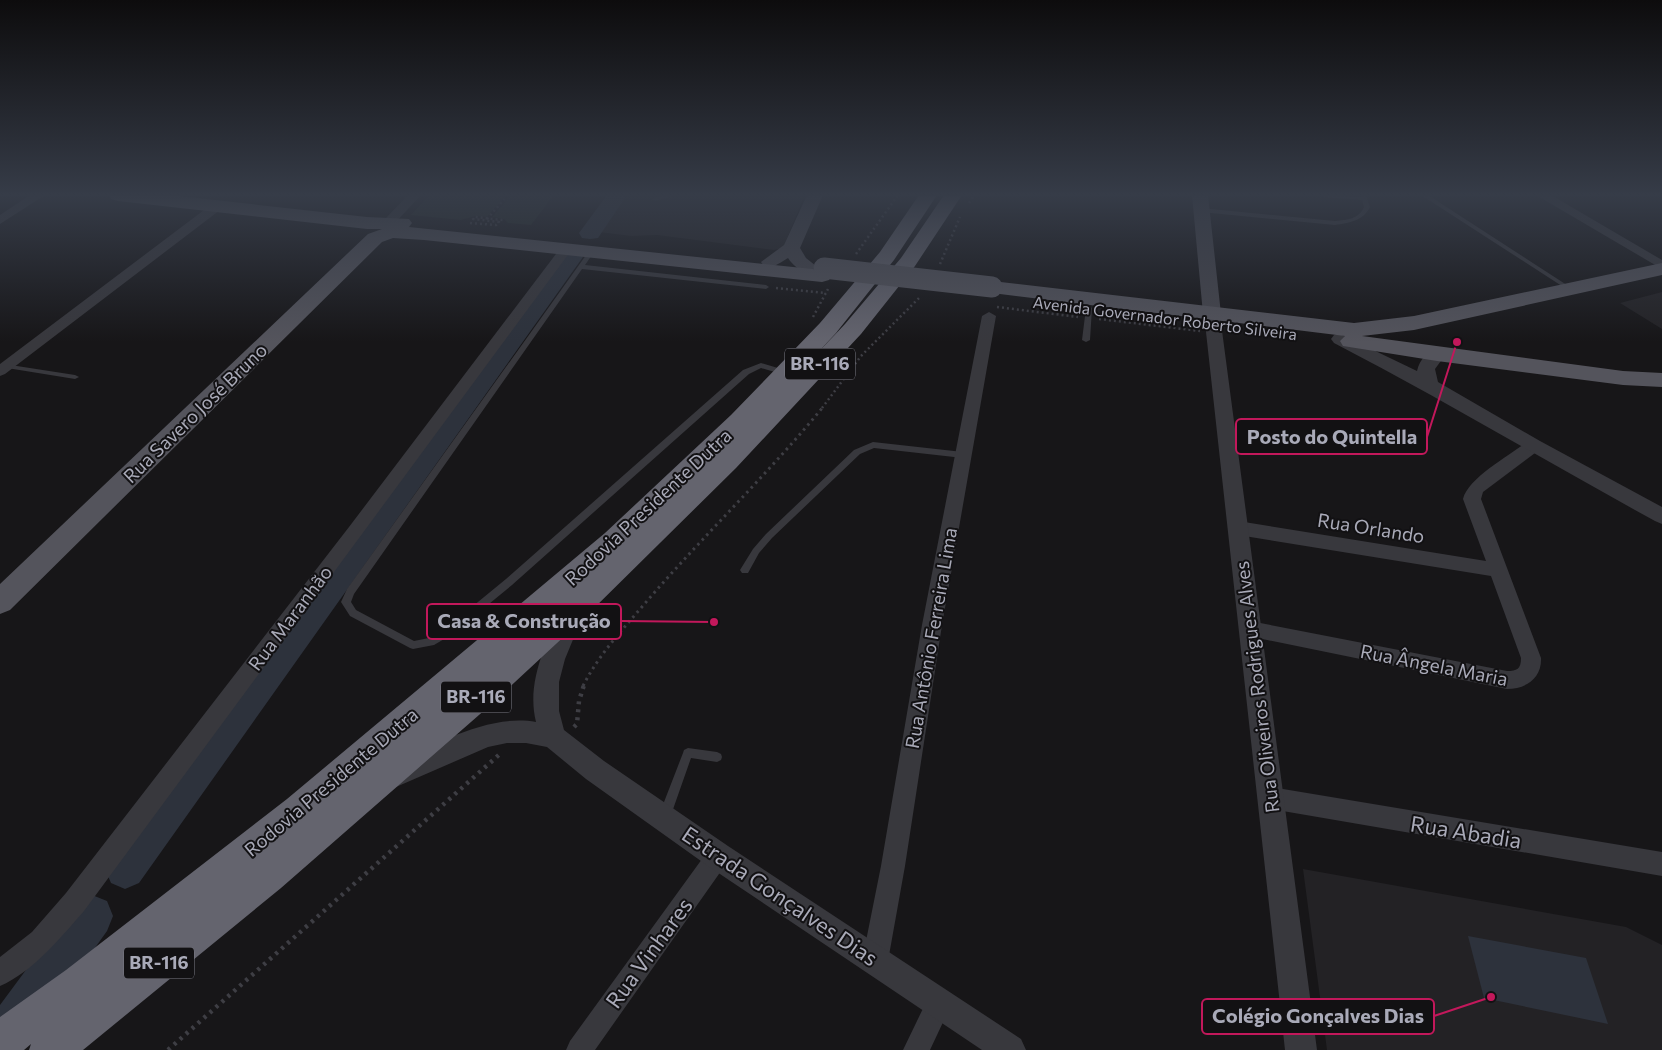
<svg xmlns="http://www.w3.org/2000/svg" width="1662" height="1050" font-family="Commissioner,sans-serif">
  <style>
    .built { fill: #232225 }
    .green { fill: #212823 }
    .water { fill: #2d323c }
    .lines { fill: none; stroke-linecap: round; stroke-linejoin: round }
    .river { fill: #2d323c; fill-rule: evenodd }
    .path-far2 { stroke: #3e3e44; stroke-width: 2.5; stroke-dasharray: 2 3; stroke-linecap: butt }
    .path-far1 { stroke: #3e3e44; stroke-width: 3; stroke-dasharray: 2.5 4; stroke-linecap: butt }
    .path { stroke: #3e3e44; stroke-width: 4.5; stroke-dasharray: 3 5; stroke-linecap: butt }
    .service { fill: #38383d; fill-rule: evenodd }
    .minor { fill: #38383d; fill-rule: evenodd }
    .tertiary { fill: #38383d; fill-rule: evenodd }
    .secondary { fill: #46464d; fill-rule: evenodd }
    .primary { fill: #54545c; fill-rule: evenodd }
    .motorway { fill: #64646e; fill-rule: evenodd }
    .primary-bridge { stroke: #54545c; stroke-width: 21 }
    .labels { text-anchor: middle; stroke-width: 4; stroke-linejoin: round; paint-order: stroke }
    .far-street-label { font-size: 16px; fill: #a9aab8; stroke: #121113 }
    .shield { fill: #121113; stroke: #7c7c86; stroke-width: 1 }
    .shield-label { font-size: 18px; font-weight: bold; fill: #a9aab8 }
    .street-label { font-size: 19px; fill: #a9aab8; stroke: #121113 }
    .near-street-label { font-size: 22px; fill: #a9aab8; stroke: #121113 }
    .leader { fill: none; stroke: #c2185b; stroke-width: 2 }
    .callout-dot { fill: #c2185b; stroke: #121113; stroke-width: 2 }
    .callout { fill: #121113; stroke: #c2185b; stroke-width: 2 }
    .callout-label { font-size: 20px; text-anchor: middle; font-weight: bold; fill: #a9aab8 }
  </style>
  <rect width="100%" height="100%" fill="#171618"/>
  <path class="built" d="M627 195H805L783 248 774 250 657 235 631 236 599 232Z
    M1662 292V329L1620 303Z
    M1303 869 1626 927 1662 945V1050H1327Z"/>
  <path class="green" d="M429 195H506L487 217 476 216 461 220 411 215Z
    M511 195H554L531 225 508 223 504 219 492 217Z"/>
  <path class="water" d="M1468 936 1586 958 1608 1024 1484 998Z"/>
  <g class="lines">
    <path class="river" d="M607 195H627L598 238 590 239 582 238 579 233Z
      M572 250 580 252 583 257 139 883 125 889 111 883 105 869 111 855 564 252Z
      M92 895 107 901 113 916 107 931 22 1050H0V1005L77 901Z"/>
    <path class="path-far2" d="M969 203 974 195
      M487 219 508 195
      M470 223 496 225 499 222 473 219 475 217 503 220
      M856 254 898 195
      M940 264 960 217
      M776 288 826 293
      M997 307 1078 317
      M813 317 828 289
      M1099 319 1200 331
      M822 408 861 356 920 297"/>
    <path class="path-far1" d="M583 686C599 654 624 628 647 601 704 535 768 474 823 407"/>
    <path class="path" d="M574 727 577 724 579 701 584 685
      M168 1050 501 753"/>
    <path class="service" d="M664 195H676L655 201 652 199Z
      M1322 195 1361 197 1360 195H1366L1370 207C1363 221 1349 223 1335 225L1201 212 1198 210 1201 208 1335 221C1347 220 1359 219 1364 207L1362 200 1325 197Z
      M1421 195H1428L1573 289 1570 291 1568 290Z
      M591 250 594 252 585 265 766 285 769 287 766 289 582 269 354 594 351 602 356 610 414 641 429 638 445 629 506 579 743 370 761 363 788 371 789 373 785 375 761 368 749 374 512 585 451 635 434 645 413 649 410 648 350 616 341 602 347 589 589 251Z
      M1089 306 1092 308 1090 340 1086 342 1082 340 1086 308Z
      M4 364 75 375 79 377 75 379 7 368 3 366Z
      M873 442 963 452 967 455 963 458 874 448 860 454 772 538 759 553 748 573H742L740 570 753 549 766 534 854 450Z
      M688 748 717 752 721 754 722 757 721 760 717 762 691 758 671 815 669 819 665 820 661 819 659 815 683 753 684 750Z"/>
    <path class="minor" d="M30 195H45L0 224V215Z
      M408 195H421L394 224H386L384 221 386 218Z
      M1536 195H1551L1662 260V269Z
      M216 203 220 204 222 207 220 210 5 374 0 376V364L212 204Z
      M566 245 572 249 570 252 84 911C61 937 33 972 0 986V957L32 932 66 893 349 527 562 246Z
      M989 312 996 316 942 625 905 866 888 961 884 970 875 974 866 970 862 961 881 866 922 625 982 316Z
      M1533 440 1539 442 1541 446 1539 450 1483 492 1481 499 1541 658C1542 678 1526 689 1507 689L1243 635 1240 629 1243 623 1250 621 1507 671C1517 671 1521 669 1521 658L1491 576 1238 535 1232 533 1229 528 1232 523 1238 521 1486 561 1463 499C1468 478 1510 455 1527 442Z
      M1271 787 1662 852V876L1271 809 1263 805 1260 798 1263 791Z
      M718 845 726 848 730 856 726 864 595 1050H566L570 1041 710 848Z
      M939 990 948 994 952 1003 930 1050H903L930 994Z"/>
    <path class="tertiary" d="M1213 318 1219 319 1221 323 1317 1050H1285L1205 323 1207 319Z
      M1340 334 1417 371C1420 358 1430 347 1443 350L1446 354 1435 369 1438 382 1540 441 1662 507V524L1655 521C1547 462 1442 399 1334 343L1331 339 1334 335Z
      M572 604 580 606 584 613 565 659 559 682V711L564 730 604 761 728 846 1021 1039 1026 1050H982L708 866 586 779 547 747 526 743H507L488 747 396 787 387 784 383 775 387 766C431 747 487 713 536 722 526 683 546 641 564 606Z"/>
    <path class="secondary" d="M807 195H823L800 248 806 258 816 266 813 270C802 273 794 267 788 258 780 263 774 268 764 266L761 262 784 245Z
      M1192 195H1208L1221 314 1219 318 1212 320 1205 318 1203 314Z"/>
    <path class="primary" d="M109 195H170L367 217 409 219 412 223 409 227 822 270 829 272 832 276 829 280 822 282 424 240 393 238 382 242 10 610 0 614V584L368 234 382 229H367L118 201 111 199Z
      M1662 263V275L1414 330 1362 336 1623 371 1662 373V387L1623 385 1437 361 1343 346 1340 341 1345 336 992 293 985 291 981 287 985 283 992 281 1354 323 1414 316Z"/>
    <path class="motorway" d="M919 195H937L894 260 836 333 810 361 845 324 901 258 944 195H962L915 266 861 334 736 468 584 618 487 708 281 888 83 1050H29L31 1044 24 1050H0V1017L66 970 287 799 605 533 731 415 820 323 880 252Z"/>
    <path class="primary-bridge" d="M824 268 992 287"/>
  </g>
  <linearGradient id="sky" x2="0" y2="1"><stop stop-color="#0d0c0d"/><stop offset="0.57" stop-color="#363c48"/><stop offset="1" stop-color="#363c48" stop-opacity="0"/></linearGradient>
  <rect width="1662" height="342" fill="url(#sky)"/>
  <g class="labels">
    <g class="far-street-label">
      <text transform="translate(1165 318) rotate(7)" y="6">Avenida Governador Roberto Silveira</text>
    </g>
    <g class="shield">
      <rect x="785" y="348.5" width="70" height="31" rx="4"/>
      <rect x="441" y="681.5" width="70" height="31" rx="4"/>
      <rect x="124" y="947.5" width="70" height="31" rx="4"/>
    </g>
    <g class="shield-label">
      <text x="820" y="370">BR-116</text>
      <text x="476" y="703">BR-116</text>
      <text x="159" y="969">BR-116</text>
    </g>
    <g class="street-label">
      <text transform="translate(195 413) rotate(-44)" y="7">Rua Savero José Bruno</text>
      <text transform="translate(648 507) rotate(-43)" y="7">Rodovia Presidente Dutra</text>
      <text transform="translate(1371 528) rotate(9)" y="7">Rua Orlando</text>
      <text transform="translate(290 618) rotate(-53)" y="7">Rua Maranhão</text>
      <text transform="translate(931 638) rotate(-80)" y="7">Rua Antônio Ferreira Lima</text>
      <text transform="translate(1434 665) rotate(11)" y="7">Rua Ângela Maria</text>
      <text transform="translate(1257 687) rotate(-97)" y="7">Rua Oliveiros Rodrigues Alves</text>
      <text transform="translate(331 782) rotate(-40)" y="7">Rodovia Presidente Dutra</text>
    </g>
    <g class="near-street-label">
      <text transform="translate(1466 832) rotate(9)" y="8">Rua Abadia</text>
      <text transform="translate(780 896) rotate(34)" y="8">Estrada Gonçalves Dias</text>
      <text transform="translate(649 953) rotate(-54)" y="8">Rua Vinhares</text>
    </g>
  </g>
  <path class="leader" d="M1457 342L1427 437M714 622L621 621M1491 997L1434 1016"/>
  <g class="callout-dot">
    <circle cx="1457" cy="342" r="5"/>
    <circle cx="714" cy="622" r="5"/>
    <circle cx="1491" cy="997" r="5"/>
  </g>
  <g class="callout">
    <rect x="1236" y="419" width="191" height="35" rx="5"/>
    <rect x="427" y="604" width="194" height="35" rx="5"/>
    <rect x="1202" y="999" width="232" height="35" rx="5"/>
  </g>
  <g class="callout-label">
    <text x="1332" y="444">Posto do Quintella</text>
    <text x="524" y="628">Casa &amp; Construção</text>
    <text x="1318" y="1023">Colégio Gonçalves Dias</text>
  </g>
</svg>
